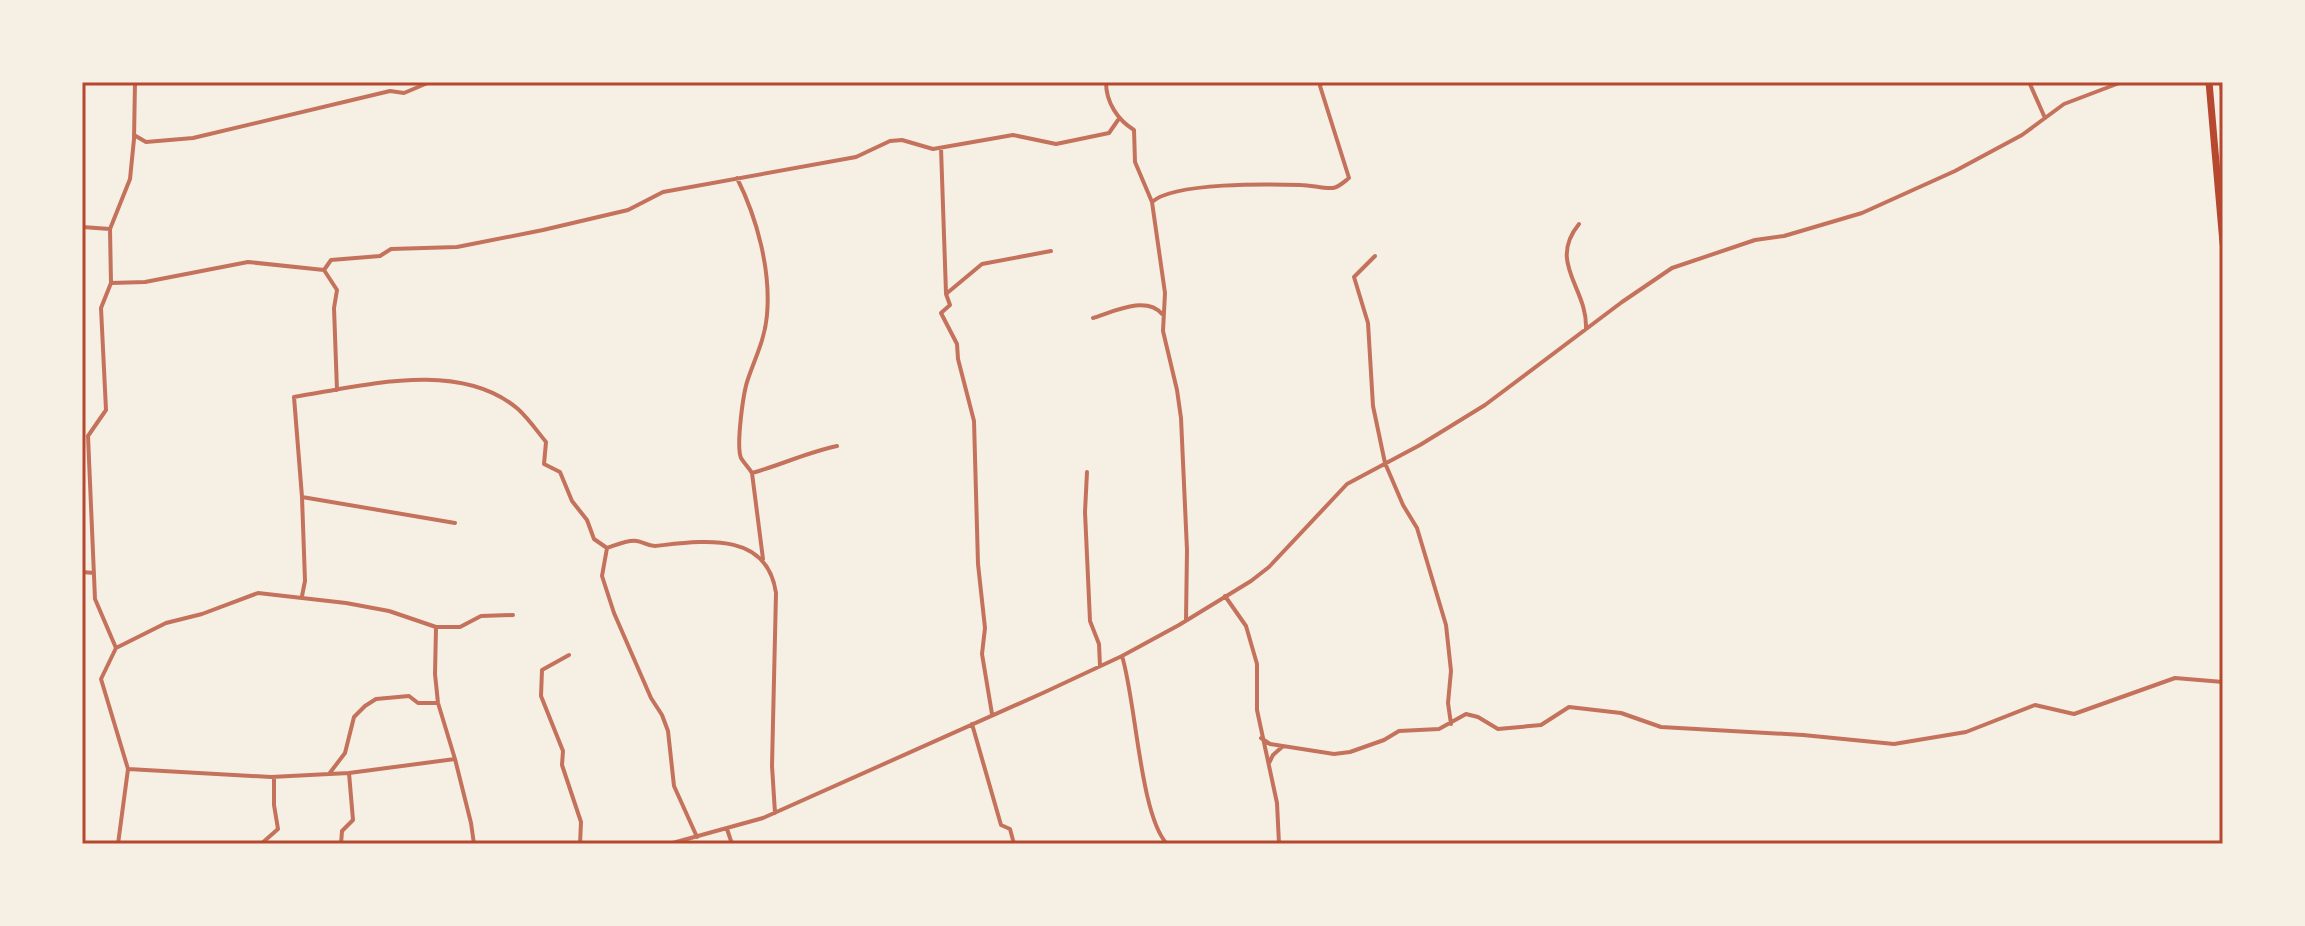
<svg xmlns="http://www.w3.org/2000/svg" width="2305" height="926" font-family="Montserrat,sans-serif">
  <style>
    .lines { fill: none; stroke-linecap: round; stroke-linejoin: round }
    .minor { stroke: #c5725c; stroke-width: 4 }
    .trunk { stroke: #b5482f; stroke-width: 7 }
    .neatline { fill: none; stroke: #b5482f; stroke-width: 3 }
  </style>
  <rect width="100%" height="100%" fill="#f6efe4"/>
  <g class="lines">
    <path class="minor" d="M1106 82C1106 103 1118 120 1134 130L1135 162 1152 202
      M2029 82 2045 118
      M134 135 146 142 193 138 390 91 404 93 430 82
      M941 148 946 293
      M737 178C757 218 771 270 767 315 765 339 755 358 748 379 743 393 736 446 741 458 744 463 749 468 752 473
      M1579 224C1547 263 1588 288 1586 329
      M82 227 110 229
      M1375 256 1354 277 1368 323 1373 406 1385 463 1403 505 1417 528 1446 625 1451 671 1448 703 1451 724
      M324 270 337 290 334 308 337 390
      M111 283 145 282 248 262 324 270 331 260 380 256 391 249 457 247 543 230 628 210 663 192 856 157 890 141 902 140 933 149 1013 135 1056 144 1109 133 1118 120
      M1093 318C1113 312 1146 295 1162 314
      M1087 472 1085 512 1090 621 1099 644 1100 666
      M302 497 455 523
      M763 559 752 473C781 465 808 452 837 446
      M82 572 94 573
      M302 596 305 581 302 497 294 397C363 386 459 359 518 409 528 418 537 431 546 442L544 464 560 472 572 501 587 520 594 539 607 548
      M1225 596 1246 626 1257 664V710L1277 803 1279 844
      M1186 620 1187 550 1181 418 1177 390 1163 331 1165 293 1152 202C1174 182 1270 184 1301 185 1311 185 1324 189 1333 188 1339 187 1344 182 1349 178L1320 86 1322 82
      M436 628 435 674 438 703 455 759
      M116 648 95 599 88 436 106 410 101 308 111 283 110 229 130 179 134 139 135 82
      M569 655 542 670 541 696 563 751 562 765 581 822 580 844
      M1122 656C1136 701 1140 815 1167 844
      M992 714 982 654 985 628 978 564 974 421 958 359 957 344 941 313 950 305 946 294 982 264 1051 251
      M972 724 1001 825 1010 829 1014 844
      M1261 738 1270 744 1334 754 1350 752 1384 740 1399 731 1439 729 1466 714 1478 717 1498 729 1541 725 1569 707 1621 713 1661 727 1803 735 1894 744 1966 732 2035 705 2074 714 2175 678 2223 682
      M1269 763 1273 755 1282 747
      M128 769 271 777 349 773
      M329 774 345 753 354 717 365 706 376 699 409 696 418 703H438
      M727 829 732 844
      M697 837 674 786 668 731 662 715 651 698 614 613 602 576 607 548C616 545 629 539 637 541 644 542 647 546 655 546 702 541 767 530 776 593L772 766 775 813
      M118 844 128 769 101 679 116 648 166 623 202 614 258 593 346 603 389 611 436 627H460L481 616 513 615
      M261 844 278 829 274 805V777
      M341 844 342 831 353 820 349 773 455 759 471 823 474 844
      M669 844 763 818 1045 692 1122 656 1179 625 1251 581 1269 567 1347 484 1420 445 1485 405 1622 302 1672 268 1755 240 1784 236 1862 213 1955 171 2022 135 2064 104 2122 82"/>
    <path class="trunk" d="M2209 82 2223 243
      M2223 82V88"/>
  </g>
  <rect width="2305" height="926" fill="none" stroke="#f6efe4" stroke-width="168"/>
  <rect x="84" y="84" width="2137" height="758" class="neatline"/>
</svg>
